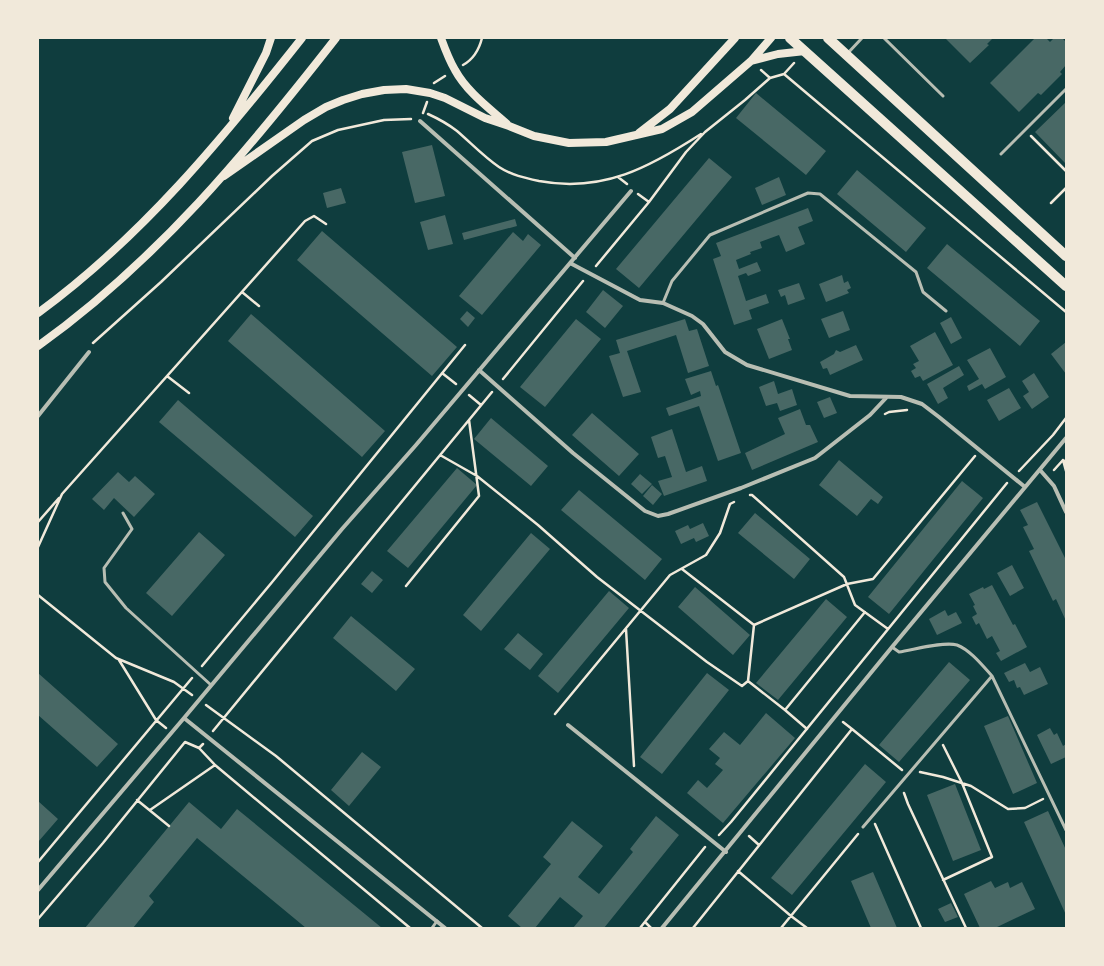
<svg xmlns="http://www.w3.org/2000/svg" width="1104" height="966" font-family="'Space Grotesk',sans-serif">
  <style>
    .building { fill: #486865 }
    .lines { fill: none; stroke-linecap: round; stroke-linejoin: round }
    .path { stroke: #f1e9da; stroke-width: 2.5 }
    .service { stroke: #b8beb3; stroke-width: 3 }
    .minor { stroke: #b8beb3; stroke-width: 4 }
    .secondary { stroke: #f1e9da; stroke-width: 8 }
    .primary { stroke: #f1e9da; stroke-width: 10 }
  </style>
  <rect width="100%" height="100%" fill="#0f3d3e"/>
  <path class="building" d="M945 38H993L987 44 989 45 970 63Z
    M1035 38H1046L1050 42 1054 38H1062L1066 42V65L1060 72 1062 74 1041 95 1038 93 1019 112 990 83Z
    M756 93 826 151 806 175 736 118Z
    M1066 102V164L1035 132Z
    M432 145 445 196 415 203 402 152Z
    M709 158 732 177 639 288 616 269Z
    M857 170 926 228 906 252 837 194Z
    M779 177 786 195 762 205 755 188Z
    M341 188 346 203 327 208 323 193Z
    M808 208 813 221 798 227 805 244 786 252 779 235 760 242 762 248 750 252 751 254 736 260 739 269 757 262 761 271 748 276 746 273 738 276 746 301 766 294 769 303 749 310 752 319 734 325 713 259 721 256 716 243Z
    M445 215 453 244 428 250 420 222Z
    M515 219 517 226 464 240 462 233Z
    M322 231 457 347 432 376 297 260Z
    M513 232 523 241 528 234 541 245 482 315 459 296Z
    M947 244 1040 321 1020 346 927 268Z
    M842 275 844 283 848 281 851 288 847 290 849 293 826 302 819 284Z
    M799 283 805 299 788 305 785 295 781 297 778 290Z
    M603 290 623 306 605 328 586 312Z
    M467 311 475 318 468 327 460 319Z
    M843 311 850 330 829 338 821 319Z
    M251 314 385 431 362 457 228 341Z
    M951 317 962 338 951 344 940 323Z
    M576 319 601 339 545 407 520 387Z
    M685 319 689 331 697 329 709 366 688 373 676 335 627 351 641 392 623 397 609 356 620 353 616 340Z
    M782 319 790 339H788L792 350 769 359 757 329Z
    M935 332 953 365 923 381 920 376 915 378 911 371 916 368 913 364 919 361 910 346Z
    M1066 342V374L1051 354Z
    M856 345 863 360 830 375 827 368 823 369 820 362 834 354 836 350 840 352Z
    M990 348 1006 377 985 389 982 384 969 391 967 386 979 379 967 360Z
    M959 366 964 375 943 388 948 398 938 404 927 384Z
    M711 371 716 386 718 385 741 453 718 461 699 406 669 416 666 408 701 396 700 391 691 395 685 379Z
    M1034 373 1049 397 1032 409 1023 396 1029 392 1022 381Z
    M774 381 778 394 792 389 797 405 780 411 777 403 766 406 759 387Z
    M1009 388 1021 408 999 421 987 400Z
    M830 397 837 413 824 418 817 402Z
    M178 400 313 516 295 537 159 422Z
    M800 409 806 425H810L818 442 752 470 745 453 785 434 778 418Z
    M592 413 639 454 619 476 572 435Z
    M491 418 548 466 531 486 474 439Z
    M672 429 686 472 702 466 707 481 664 496 658 481 672 477 665 456 658 458 651 437Z
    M839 460 883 497 878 504 871 499 857 516 819 485Z
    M457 468 477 485 408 568 387 551Z
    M118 472 129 482 135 476 155 494 134 517 114 498 104 510 92 499Z
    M640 474 652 484 642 494 631 484Z
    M962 481 983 498 889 614 868 597Z
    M652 485 662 494 653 505 643 496Z
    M579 490 662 559 645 580 561 510Z
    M1037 502 1066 560V621L1056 599 1053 601 1029 551 1034 549 1023 527 1028 525 1020 510Z
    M755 513 810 559 794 579 738 533Z
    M703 523 709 536 696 542 694 538 681 544 675 531 688 525 690 529Z
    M199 532 225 555 172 616 146 593Z
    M531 533 550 549 481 631 463 615Z
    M1012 565 1024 588 1010 596 997 573Z
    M372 571 383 580 372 593 361 584Z
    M992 585 1013 625 1015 624 1027 647 1001 661 996 653 1000 651 992 636 987 639 979 623 976 625 972 617 977 614 973 606 975 605 969 594 983 587 984 589Z
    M695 587 750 635 733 655 678 607Z
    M609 591 629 608 558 693 538 676Z
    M826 599 847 617 778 700 756 683Z
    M945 610 948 616 956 612 962 623 937 635 929 619Z
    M351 616 415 669 396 691 333 638Z
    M518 633 543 654 530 670 504 649Z
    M949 662 970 680 899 762 879 745Z
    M1025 663 1030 672 1040 667 1048 684 1024 695 1020 687 1017 688 1014 680 1009 682 1004 673Z
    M38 673 118 744 97 767 38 715Z
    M707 673 729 690 662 774 640 757Z
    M766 713 795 738 723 823 687 793 698 780 707 788 723 770 715 764 720 758 709 749 724 732 740 745Z
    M1008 716 1037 783 1013 794 984 726Z
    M1050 728 1054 735 1057 733 1063 746 1066 744V757L1051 764 1037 735Z
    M362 752 381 767 349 806 331 790Z
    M865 764 886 782 792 895 771 878Z
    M955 784 981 850 953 861 927 795Z
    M38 801 58 819 38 842Z
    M189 802 221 829 237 809 382 928H306L197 838 149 896 154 902 133 928H85Z
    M1048 811 1066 850V915L1024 822Z
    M656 816 679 835 604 928H573L583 916 560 897 535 928H522L508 916 551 864 543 857 572 821 603 846 578 877 599 894 633 852 630 849Z
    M873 872 897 928H871L851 881Z
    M991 881 995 888 1008 882 1010 888 1022 882 1035 909 995 928H980L964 894Z
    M951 903 958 917 945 922 938 909Z"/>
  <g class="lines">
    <path class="path" d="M463 65C474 59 479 50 482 38
      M761 70 770 78 784 74 1066 312
      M784 74 794 63
      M434 83 445 76
      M423 113 427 102
      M428 114C439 119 448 124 457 131 471 143 484 157 499 167 511 175 525 178 539 181 603 193 650 167 701 134
      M1031 136 1066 171
      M618 177 627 184
      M638 194 649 202
      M1051 203 1066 188
      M596 266 649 202 686 152 705 132 745 100 770 78
      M242 292 259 306
      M93 343 161 282 272 176 312 141 338 130 384 120 411 119
      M442 373 456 384
      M167 376 189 393
      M503 379 583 281
      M469 395 481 405
      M885 414 889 412 907 410
      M440 455 477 476 538 525 597 577 707 662 742 686 748 681 785 710 807 729
      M1063 460 1066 471
      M1054 470 1063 460 1066 462
      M1019 471 1053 435 1066 418
      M750 495H752L844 577 855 605 888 629
      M38 522 59 498
      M38 547 62 494 305 221 314 216 326 224
      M682 569 754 625 748 681
      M406 586 479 496 469 420
      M38 595 116 658 174 682 192 695
      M754 625 847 584 873 579 975 456
      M626 629 634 766
      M119 660 156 720 166 728
      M202 666 273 581 465 345
      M206 705 276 756 482 928
      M785 710 865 612
      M555 714 670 575 706 555 720 533 730 504 734 502
      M843 722 852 729
      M213 731 492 392
      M199 748 215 765 410 928
      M920 772 943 777 971 786 1008 809 1025 808 1043 799
      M904 793 908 804 966 928
      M137 800 169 826
      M150 810 215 765
      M875 824 921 928
      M719 835 731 822 1007 483
      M749 836 759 845
      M38 862 192 678
      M738 871 791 916 807 928
      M943 880 992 857 962 783 943 745
      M38 919 103 843 185 742 199 748 203 744
      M645 922 651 928
      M640 928 705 847
      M693 928 852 729 902 770
      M781 928 858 834"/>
    <path class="service" d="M884 38 943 96
      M847 54 862 38
      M1001 154 1066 89
      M663 303 672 281 710 235 808 193 820 194 916 272 923 292 946 311
      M123 513 132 529 104 568 105 582 126 608 211 685
      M892 647 899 652C913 650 944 641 957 645 970 650 982 665 992 676
      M863 827 992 676 1066 830
      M432 928 437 921"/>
    <path class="minor" d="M420 121 575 258
      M570 263 640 300 663 303 692 316 703 324 725 352 747 365 850 396 901 397 922 404 939 417 1025 487
      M479 370 573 453 645 511 658 516 668 514 741 488 815 458 870 415 886 398
      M38 416 89 352
      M1040 470 1054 486 1066 512
      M184 718 445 928
      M568 725 726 852
      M38 890 184 718 342 529 416 445 631 191
      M662 928 892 647 1066 438"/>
    <path class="secondary" d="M441 38C445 49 449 60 455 70 467 92 489 108 507 124
      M751 61 778 54 805 51
      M233 118 266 53 271 38
      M639 133 670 109 735 38
      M224 176 304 120 326 107 343 100 362 94 384 90 406 89 430 93 445 98 485 118 509 126 534 136 569 143 606 142 649 132 662 129 692 112 751 61 771 38
      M38 313C142 237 223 138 302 38
      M38 346C157 261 247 152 336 38"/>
    <path class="primary" d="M790 38 1066 286
      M828 38 1066 256"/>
  </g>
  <rect width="1104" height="966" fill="none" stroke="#f1e9da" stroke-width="78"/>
</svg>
